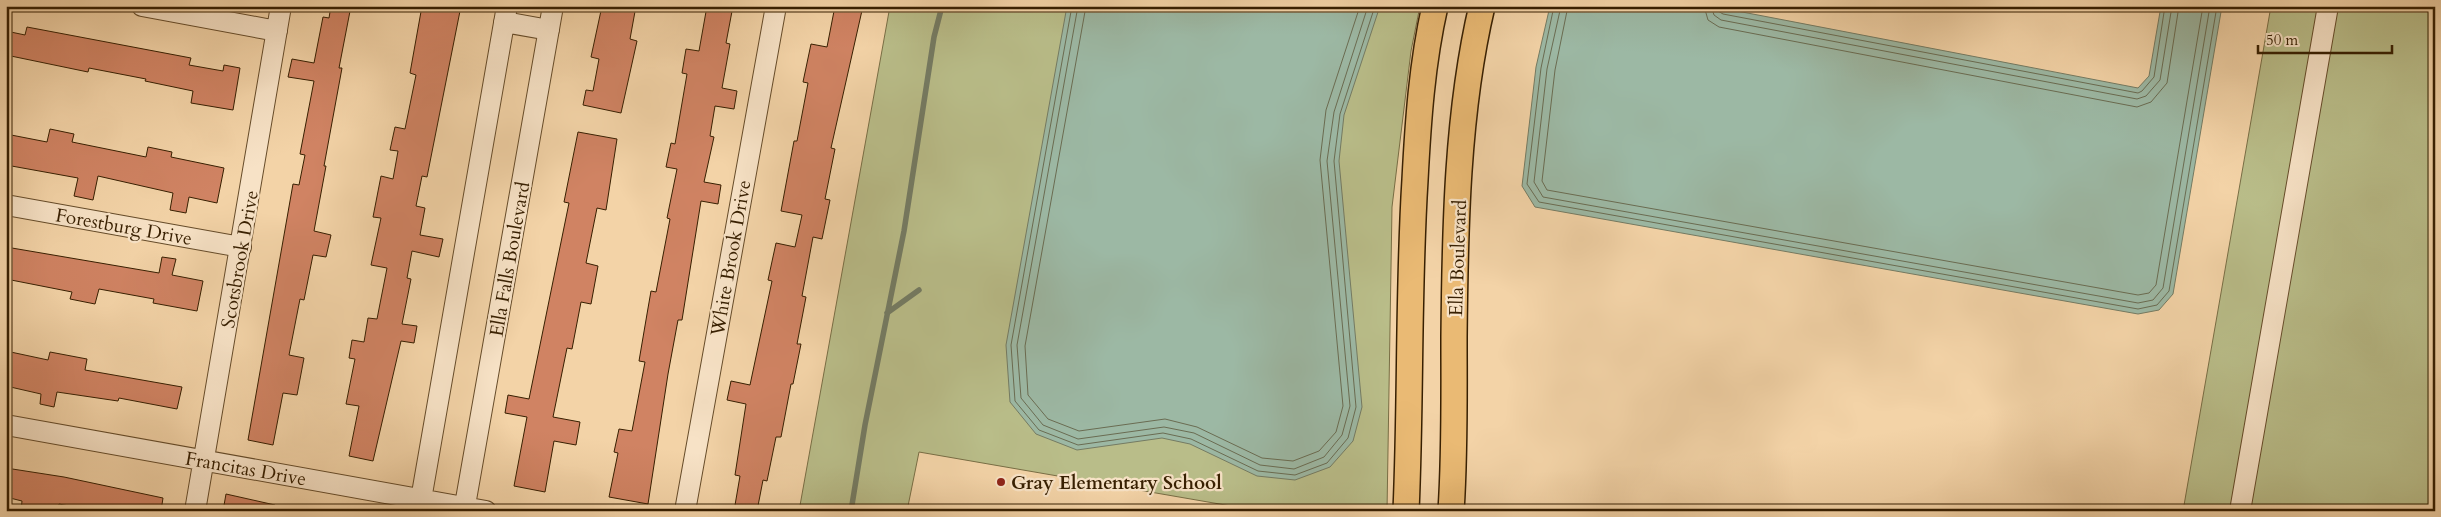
<svg xmlns="http://www.w3.org/2000/svg" width="2441" height="517" font-family="Cardo,serif">
  <style>
    .green { fill: #b9bd89; stroke: #786e45 }
    .water { fill: #9cb8a4; stroke: #747b63 }
    .lines { fill: none; stroke-linecap: round; stroke-linejoin: round }
    .shore { stroke: #6a6c52; stroke-width: 1 }
    .stream { stroke: #747b63; stroke-width: 5.5 }
    .building { fill: #d08363; stroke: #371f01 }
    .minor-casing { stroke: #664c2a; stroke-width: 22 }
    .major-casing { stroke: #371f01; stroke-width: 28 }
    .minor { stroke: #f7e2c6; stroke-width: 20 }
    .major { stroke: #eaba74; stroke-width: 25 }
    .poi-dot { fill: #8f2418; stroke: #f7e2c6; stroke-width: 2 }
    .labels { text-anchor: middle; stroke-width: 4.5; stroke-linejoin: round; paint-order: stroke }
    .street-label { font-size: 19px; fill: #371f01; stroke: #f7e2c6 }
    .poi-label { font-size: 19px; font-weight: bold; fill: #371f01; stroke: #f7e2c6; text-anchor: start }
  </style>
  <rect width="100%" height="100%" fill="#f3d3a7"/>
  <filter id="stains"><feTurbulence type="fractalNoise" baseFrequency=".004" numOctaves="4"/><feColorMatrix values="0 0 0 0 .2 0 0 0 0 .09 0 0 0 0 .02 0 0 0 .5 -.17"/></filter>
  <radialGradient id="worn" r=".72"><stop offset=".6" stop-color="#630" stop-opacity="0"/><stop offset="1" stop-color="#630" stop-opacity=".3"/></radialGradient>
  <path class="green" d="M890 6H1420L1411 51 1392 207 1387 511H1260L919 452 907 511H799Z
    M2271 6H2435V511H2183Z"/>
  <path class="water" d="M1067 6H1380L1344 115 1339 161 1362 407 1353 441 1330 467 1295 480 1257 476 1190 444 1162 438 1077 450 1036 434 1010 402 1006 345Z
    M1550 6H1711L2138 88 2149 76 2161 6H2222L2173 294 2159 310 2138 314 1535 207 1522 186 1536 67Z"/>
  <g class="lines">
    <path class="shore" d="M1072 6 1011 345 1015 401 1039 430 1078 445 1163 433 1191 439 1258 471 1295 475 1327 463 1348 438 1356 407 1334 161 1340 114 1375 6
      M1078 6 1017 345 1021 398 1043 425 1078 439 1164 427 1194 433 1260 465 1294 469 1324 457 1342 435 1350 406 1327 161 1334 112 1368 6
      M1086 6 1025 346 1028 395 1048 419 1079 431 1165 419 1197 427 1262 458 1293 461 1319 451 1336 432 1343 406 1320 160 1326 110 1360 6
      M1554 6 1541 68 1527 184 1539 202 2138 309 2157 305 2169 291 2217 6
      M1561 6 1547 69 1534 182 1543 197 2138 303 2153 300 2163 288 2210 6
      M1568 6 1555 70 1542 181 1547 190 2138 295 2149 293 2156 285 2203 6
      M1704 6 1708 20 1719 27 2137 107 2151 102 2167 83 2179 6
      M1711 6 1714 15 1721 20 2137 99 2146 96 2160 80 2172 6
      M1718 6V11L1723 14 2138 93 2142 91 2154 77 2165 6"/>
    <path class="stream" d="M887 313 919 290
      M851 511 865 425 904 231 934 37 942 6"/>
  </g>
  <path class="building" d="M331 6H351L339 68H342L324 166H326L314 231 331 235 326 257 313 255 304 300 300 299 289 355 304 358 297 395 283 393 273 445 248 440 293 184 299 185 305 155 300 154 314 81 288 77 292 59 314 63 323 17 329 18Z
    M422 6H461L427 177 422 176 416 206 425 208 420 235 443 239 439 257 412 251 407 278 411 279 402 324 417 326 414 343 401 341 373 461 349 456 359 406 346 404 355 359 349 358 352 340 364 342 368 318 377 319 387 268 371 265 381 218 373 217 381 176 393 179 398 151 390 150 395 127 405 129 416 75 410 73Z
    M602 6H636L630 39 637 41 621 113 583 105 586 90 593 91 599 59 591 57Z
    M707 6H733L726 43 730 44 722 88 737 91 734 109 715 106 710 136 714 137 704 182 721 185 718 204 701 201 682 320H678L668 374 648 504 609 497 618 453 614 452 619 429 632 431 645 362 639 361 647 314 651 291 656 292 670 219 667 218 677 169 666 167 671 143 675 144 687 74 682 73 686 49 699 51Z
    M835 6H863L831 148 835 149 825 199 830 200 822 239 813 237 802 296 806 297 797 344H801L793 384H791L781 437H776L767 481 763 480 757 511H734L740 476 735 475 746 404 727 400 731 381 750 385 772 281 768 280 776 243 795 247 802 215 781 211 794 141H797L808 83 803 82 811 44 827 47Z
    M27 27 191 58 189 65 223 71 224 65 240 68 233 110 191 103 193 91 145 81 146 79 89 68 88 72 6 55V31L25 35Z
    M50 129 74 134 72 142 146 157 148 147 172 152 171 157 224 168 217 203 189 197 186 213 170 210 173 193 98 176 93 200 74 196 78 178 6 165V134L47 142Z
    M578 132 617 139 606 210 597 208 586 263 598 266 591 304 581 302 572 349 567 348 553 417 580 422 576 445 554 441 545 492 514 486 527 417 505 413 508 395 529 399 569 203 564 202Z
    M6 247 159 273 162 257 176 259 172 275 203 281 197 311 153 303 154 299 99 289 95 304 70 299 72 292 6 279Z
    M6 351 48 360 50 352 87 359 85 370 182 387 177 409 119 398 118 401 57 392 54 407 40 404 41 394 6 386Z
    M6 468 64 477 163 498 161 511H94L59 504 58 511H21L22 501 6 497Z
    M226 494 275 505 274 511H223Z"/>
  <g class="lines">
    <g class="minor-casing">
      <path id="minor" d="M142 6 277 31
        M504 22 549 30
        M6 205 241 247
        M6 425 486 511
        M195 511 281 6
        M419 511 507 6
        M464 511 553 6
        M685 511 776 6
        M2240 511 2328 6"/>
    </g>
    <g class="major-casing">
      <path id="major" d="M1406 511C1411 400 1408 290 1415 180 1418 122 1422 63 1435 6
        M1451 511C1455 453 1454 395 1454 337 1455 229 1457 112 1482 6"/>
    </g>
    <use href="#minor" class="minor"/>
    <use href="#major" class="major"/>
  </g>
  <circle class="poi-dot" cx="1001" cy="482" r="5"/>
  <g class="labels">
    <g class="street-label">
      <text transform="translate(124 226) rotate(10)" y="7">Forestburg Drive</text>
      <text transform="translate(730 258) rotate(-80)" y="7">White Brook Drive</text>
      <text transform="translate(1457 258) rotate(-88)" y="7">Ella Boulevard</text>
      <text transform="translate(239 259) rotate(-80)" y="7">Scotsbrook Drive</text>
      <text transform="translate(509 259) rotate(-80)" y="7">Ella Falls Boulevard</text>
      <text transform="translate(246 468) rotate(10)" y="7">Francitas Drive</text>
    </g>
    <g class="poi-label">
      <text x="1011" y="489">Gray Elementary School</text>
    </g>
  </g>
  <rect width="2441" height="517" fill="none" stroke="#f3d3a7" stroke-width="25"/>
  <rect x="8" y="8" width="2426" height="502" fill="none" stroke="#371f01" stroke-width="2.5"/>
  <rect x="12" y="12" width="2416" height="492" fill="none" stroke="#371f01"/>
  <path d="M2258 45v8h134v-8" fill="none" stroke="#371f01" stroke-width="2.5"/>
  <text x="2266" y="45" font-size="15" fill="#371f01" stroke="#f7e2c6" stroke-width="4" paint-order="stroke">50 m</text>
  <rect width="100%" height="100%" filter="url(#stains)"/>
  <rect width="100%" height="100%" fill="url(#worn)"/>
</svg>
